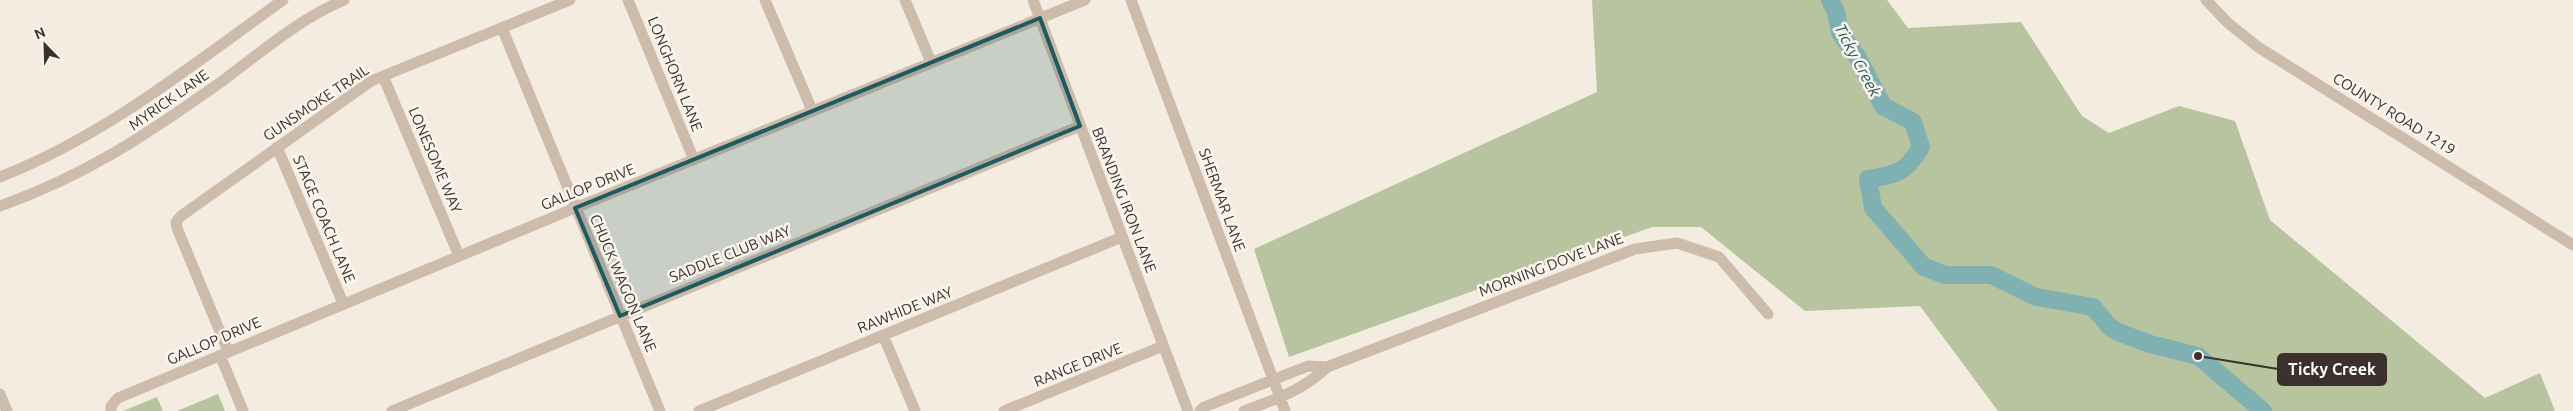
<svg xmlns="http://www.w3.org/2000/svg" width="2573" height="411" font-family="Ubuntu,sans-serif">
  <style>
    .green { fill: #b8c4a0 }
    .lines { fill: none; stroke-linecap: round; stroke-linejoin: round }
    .river { stroke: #7fb0b2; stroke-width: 18 }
    .minor { stroke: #cdbbac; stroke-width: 11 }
    .marked { fill: #1f5a5e; fill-opacity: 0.2; stroke: #1f5a5e; stroke-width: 4; stroke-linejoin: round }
    .labels { text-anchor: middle; stroke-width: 5; stroke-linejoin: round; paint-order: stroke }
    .street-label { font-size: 15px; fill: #3b302b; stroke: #fbf5ee }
    .water-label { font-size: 16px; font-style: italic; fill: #1f5a5e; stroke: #fbf5ee }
    .leader { fill: none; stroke: #3b302b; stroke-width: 2 }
    .callout-dot { fill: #3b302b; stroke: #fbf5ee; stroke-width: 2 }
    .callout { fill: #3b302b; stroke: #3b302b; stroke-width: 2 }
    .callout-label { font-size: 16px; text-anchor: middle; font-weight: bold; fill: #fff }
  </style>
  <rect width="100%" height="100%" fill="#f4ebe1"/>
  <path class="green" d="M1592 0H1887L1908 28 2021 22 2082 116 2109 133 2179 106 2235 121 2270 220 2485 398 2540 373 2555 411H1998L1920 306 1805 311 1701 227H1652L1289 357 1254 249 1597 92Z
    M218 394 225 411H177Z
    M157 397 163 411H123Z"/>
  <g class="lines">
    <path class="river" d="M1830 0 1836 12 1840 33 1858 58 1883 106 1913 122 1921 147C1905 173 1898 174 1868 179L1873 208 1924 267 1945 275H1991L2036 297 2093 307 2110 327 2118 332 2150 344 2198 356 2263 411"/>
    <path class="minor" d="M628 0 694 160
      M765 0 812 110
      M905 0 931 62
      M1033 0 1188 411
      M1131 0 1285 411
      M2206 0 2228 23 2258 47 2573 245
      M502 28 660 411
      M383 76 459 256
      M277 147 343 303
      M0 177C105 136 192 65 283 0
      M0 206C87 175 146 135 221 82 260 53 299 19 344 0
      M883 335 915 411
      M228 351 177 228 176 222 181 216 371 81 570 0
      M220 355 243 411
      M0 394 7 411
      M111 411V406L118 398 575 208 1085 0
      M392 411 1080 126
      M699 411 1122 237
      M1004 411 1163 346
      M1200 411 1204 407 1308 366 1327 367
      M1244 411C1274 400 1304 390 1327 367L1635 249 1677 243 1719 257 1768 314"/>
  </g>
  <path class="marked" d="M1040 18 1080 126 620 316 575 208Z"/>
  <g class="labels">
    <g class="street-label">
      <text transform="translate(675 74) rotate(68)" y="5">LONGHORN LANE</text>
      <text transform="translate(169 100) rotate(-35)" y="5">MYRICK LANE</text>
      <text transform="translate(316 103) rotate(-34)" y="5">GUNSMOKE TRAIL</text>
      <text transform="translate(2394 114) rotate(32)" y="5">COUNTY ROAD 1219</text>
      <text transform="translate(435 160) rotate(67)" y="5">LONESOME WAY</text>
      <text transform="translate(588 187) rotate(-22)" y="5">GALLOP DRIVE</text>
      <text transform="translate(1124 200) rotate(69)" y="5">BRANDING IRON LANE</text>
      <text transform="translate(1222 200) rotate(70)" y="5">SHERMAR LANE</text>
      <text transform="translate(324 219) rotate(67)" y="5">STAGE COACH LANE</text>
      <text transform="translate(730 254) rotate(-22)" y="5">SADDLE CLUB WAY</text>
      <text transform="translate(1551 265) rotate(-21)" y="5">MORNING DOVE LANE</text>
      <text transform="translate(623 283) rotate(67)" y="5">CHUCK WAGON LANE</text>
      <text transform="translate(905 310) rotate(-22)" y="5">RAWHIDE WAY</text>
      <text transform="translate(214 341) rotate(-23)" y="5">GALLOP DRIVE</text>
      <text transform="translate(1078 365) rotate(-22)" y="5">RANGE DRIVE</text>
    </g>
    <g class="water-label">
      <text transform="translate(1858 60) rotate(62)" y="6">Ticky Creek</text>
    </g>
  </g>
  <path class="leader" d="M2198 356L2278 369"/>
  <circle class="callout-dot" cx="2198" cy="356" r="5"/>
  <rect class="callout" x="2278" y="354" width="108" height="31" rx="5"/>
  <g class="callout-label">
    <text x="2332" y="375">Ticky Creek</text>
  </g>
  <g transform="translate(45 45) rotate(337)" stroke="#fbf5ee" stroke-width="4" paint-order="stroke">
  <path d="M0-4L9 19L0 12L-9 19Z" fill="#3b302b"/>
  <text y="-8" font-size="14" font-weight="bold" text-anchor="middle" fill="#3b302b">N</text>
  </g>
</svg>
